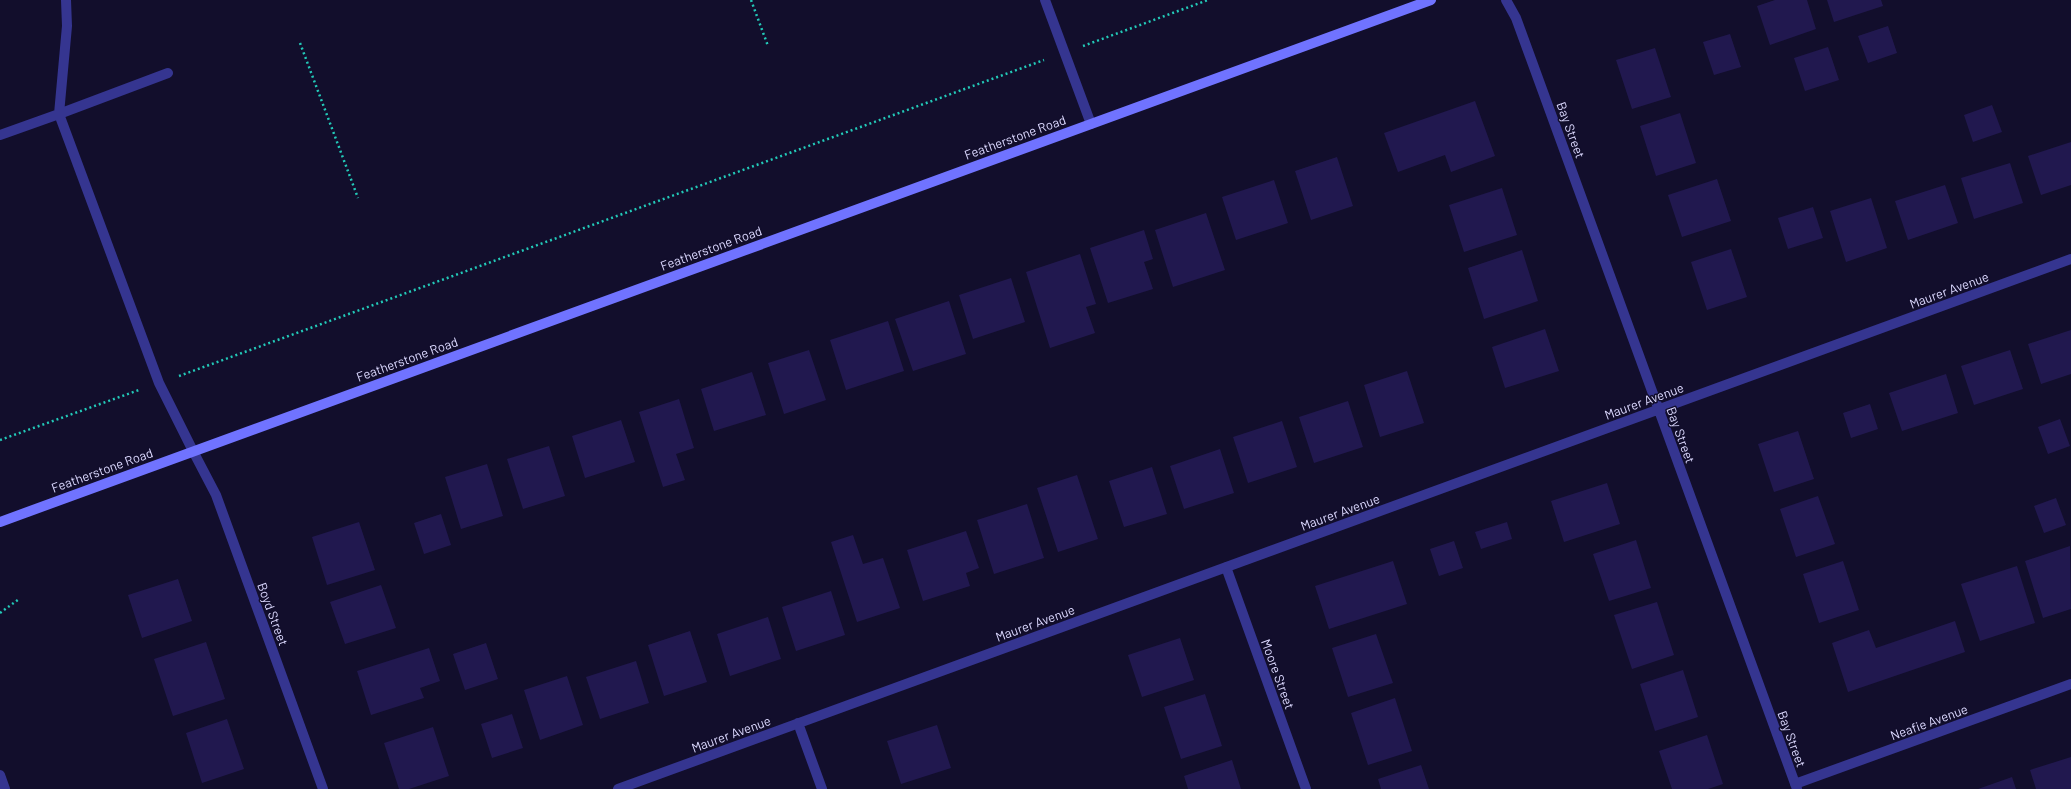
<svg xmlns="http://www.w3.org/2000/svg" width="2071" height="789" font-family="Barlow,sans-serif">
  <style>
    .building { fill: #21184f }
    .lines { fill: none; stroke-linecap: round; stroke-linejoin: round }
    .path { stroke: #23c9b8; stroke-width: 2.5; stroke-dasharray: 2 3; stroke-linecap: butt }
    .lane { stroke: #353590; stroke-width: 10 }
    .street { stroke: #353590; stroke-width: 10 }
    .secondary { stroke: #7073ff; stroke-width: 10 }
    .labels { text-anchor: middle; stroke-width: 3; stroke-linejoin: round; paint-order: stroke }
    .street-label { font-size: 13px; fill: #dcd9ff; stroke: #120e2c }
  </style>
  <rect width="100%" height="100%" fill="#120e2c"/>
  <path class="building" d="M1775 0H1807L1816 29 1770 45 1757 6Z
    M1827 0H1881L1883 6 1834 22Z
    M1888 26 1897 53 1868 63 1858 36Z
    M1730 34 1741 67 1714 75 1703 42Z
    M1828 47 1839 80 1805 91 1794 58Z
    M1655 48 1671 97 1632 109 1616 60Z
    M1475 101 1495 156 1451 172 1445 155 1398 172 1384 133Z
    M1992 105 2002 132 1973 142 1964 115Z
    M1680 113 1696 163 1656 176 1640 126Z
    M2071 142V185L2041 195 2028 156Z
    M1337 157 1353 206 1311 220 1295 171Z
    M2010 163 2023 203 1974 219 1961 178Z
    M1717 179 1731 221 1682 237 1668 195Z
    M1274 180 1288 223 1236 240 1222 197Z
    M1945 185 1958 223 1908 240 1895 201Z
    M1502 188 1517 235 1464 252 1449 205Z
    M1871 198 1887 248 1846 262 1830 211Z
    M1813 207 1823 238 1788 249 1778 218Z
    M1206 213 1225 270 1173 287 1155 230Z
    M1144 230 1153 259 1144 262 1153 289 1108 303 1090 248Z
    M1731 249 1747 297 1707 310 1691 262Z
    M1522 250 1538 301 1484 319 1468 268Z
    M1080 254 1096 304 1086 307 1095 333 1050 348 1026 272Z
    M1011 278 1025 322 973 339 959 295Z
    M949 301 966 354 913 371 895 319Z
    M888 321 904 371 846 390 830 340Z
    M1545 329 1559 371 1505 388 1492 347Z
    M2071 330V374L2041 384 2028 344Z
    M809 350 826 400 784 414 768 363Z
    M2010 350 2023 389 1974 405 1961 366Z
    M1407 371 1424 423 1380 437 1364 385Z
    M752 372 766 415 714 431 701 389Z
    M1946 374 1958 413 1902 431 1889 393Z
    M679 399 694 448 676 454 685 480 663 487 639 412Z
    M1348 401 1363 447 1314 463 1299 417Z
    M1870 404 1878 429 1851 438 1843 413Z
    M2060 419 2070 446 2048 454 2038 427Z
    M621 420 635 462 585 478 572 436Z
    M1282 421 1297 467 1248 483 1233 437Z
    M1798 431 1814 479 1774 492 1758 444Z
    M549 446 565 496 523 509 507 459Z
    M1220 449 1234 493 1184 509 1170 466Z
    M487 464 503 516 461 529 445 477Z
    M1152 467 1167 514 1124 527 1109 481Z
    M1077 475 1098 539 1058 552 1037 488Z
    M1607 483 1620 524 1564 542 1551 501Z
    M1818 496 1835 544 1796 557 1780 509Z
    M2056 498 2066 525 2044 533 2034 506Z
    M1027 504 1044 558 994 574 977 520Z
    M441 514 451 545 424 554 414 523Z
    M359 522 375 570 327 585 312 537Z
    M1507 522 1512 539 1481 549 1475 532Z
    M966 531 979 568 966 573 970 586 923 601 907 550Z
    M853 535 863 564 883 558 900 608 857 622 831 542Z
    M1636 540 1651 588 1609 601 1593 554Z
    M1454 541 1463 568 1439 576 1430 549Z
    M2070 546 2071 609 2043 618 2025 561Z
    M1393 561 1407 604 1329 629 1315 586Z
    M1843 561 1859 610 1819 623 1803 574Z
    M2017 566 2035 623 1980 641 1961 584Z
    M178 579 192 621 142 638 128 595Z
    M381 585 396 628 345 644 330 602Z
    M831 591 845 635 796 651 782 607Z
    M1657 602 1674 655 1632 669 1614 615Z
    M768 617 781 659 730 676 717 634Z
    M1955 621 1965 652 1848 692 1832 643 1869 630 1876 648Z
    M690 631 707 682 664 696 648 645Z
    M1376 634 1393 683 1348 697 1332 648Z
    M1180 638 1194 680 1142 697 1128 655Z
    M206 642 225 699 173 716 154 659Z
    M486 643 498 679 465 690 453 654Z
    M429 648 440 681 420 688 424 698 371 715 357 671Z
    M636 661 649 703 600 719 586 677Z
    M1683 670 1698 717 1655 731 1640 684Z
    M567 676 583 725 540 740 524 690Z
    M1205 694 1222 746 1181 759 1164 707Z
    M1395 698 1412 751 1368 765 1351 713Z
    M512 714 523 748 492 758 481 724Z
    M227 719 244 769 202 783 186 733Z
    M937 725 951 768 901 784 887 741Z
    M433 727 449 776 409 789H399L384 743Z
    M1707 735 1723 784 1708 789H1672L1659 751Z
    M2071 757V789H2036L2030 770Z
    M1232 760 1241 789H1188L1184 776Z
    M1421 765 1429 789H1381L1378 779Z
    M2012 777 2016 789H1978Z"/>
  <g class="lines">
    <path class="path" d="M751 0 768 46
      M300 43 358 198
      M1083 46 1208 0
      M179 376 1044 60
      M0 440 139 390
      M0 613 19 599"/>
    <path class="lane" d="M66 0 67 26 59 114 168 73
      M1045 0 1091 124
      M0 135 59 114 159 383 193 451
      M0 775 5 789"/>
    <path class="street" d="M1506 0 1516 18 1531 59 1797 789
      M193 451 216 495 323 789
      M1226 567 1306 789
      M798 723 822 789
      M1795 784 2071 684
      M618 789 2071 259"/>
    <path class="secondary" d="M0 522 1431 0"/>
  </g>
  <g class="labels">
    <g class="street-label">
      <text transform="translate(1571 130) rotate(70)" y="5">Bay Street</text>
      <text transform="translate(1015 137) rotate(-20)" y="5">Featherstone Road</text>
      <text transform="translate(711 248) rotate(-20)" y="5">Featherstone Road</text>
      <text transform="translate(1949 290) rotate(-20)" y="5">Maurer Avenue</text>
      <text transform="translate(407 359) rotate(-20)" y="5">Featherstone Road</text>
      <text transform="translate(1644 401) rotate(-20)" y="5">Maurer Avenue</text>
      <text transform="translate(1681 435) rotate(70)" y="5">Bay Street</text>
      <text transform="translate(102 470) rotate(-20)" y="5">Featherstone Road</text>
      <text transform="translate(1340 512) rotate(-20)" y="5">Maurer Avenue</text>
      <text transform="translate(273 614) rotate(70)" y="5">Boyd Street</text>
      <text transform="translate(1035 623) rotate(-20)" y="5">Maurer Avenue</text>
      <text transform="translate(1278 674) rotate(70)" y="5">Moore Street</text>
      <text transform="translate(1929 722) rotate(-20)" y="5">Neafie Avenue</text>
      <text transform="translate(731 734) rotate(-20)" y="5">Maurer Avenue</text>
      <text transform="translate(1792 739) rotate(70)" y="5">Bay Street</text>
    </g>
  </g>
</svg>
